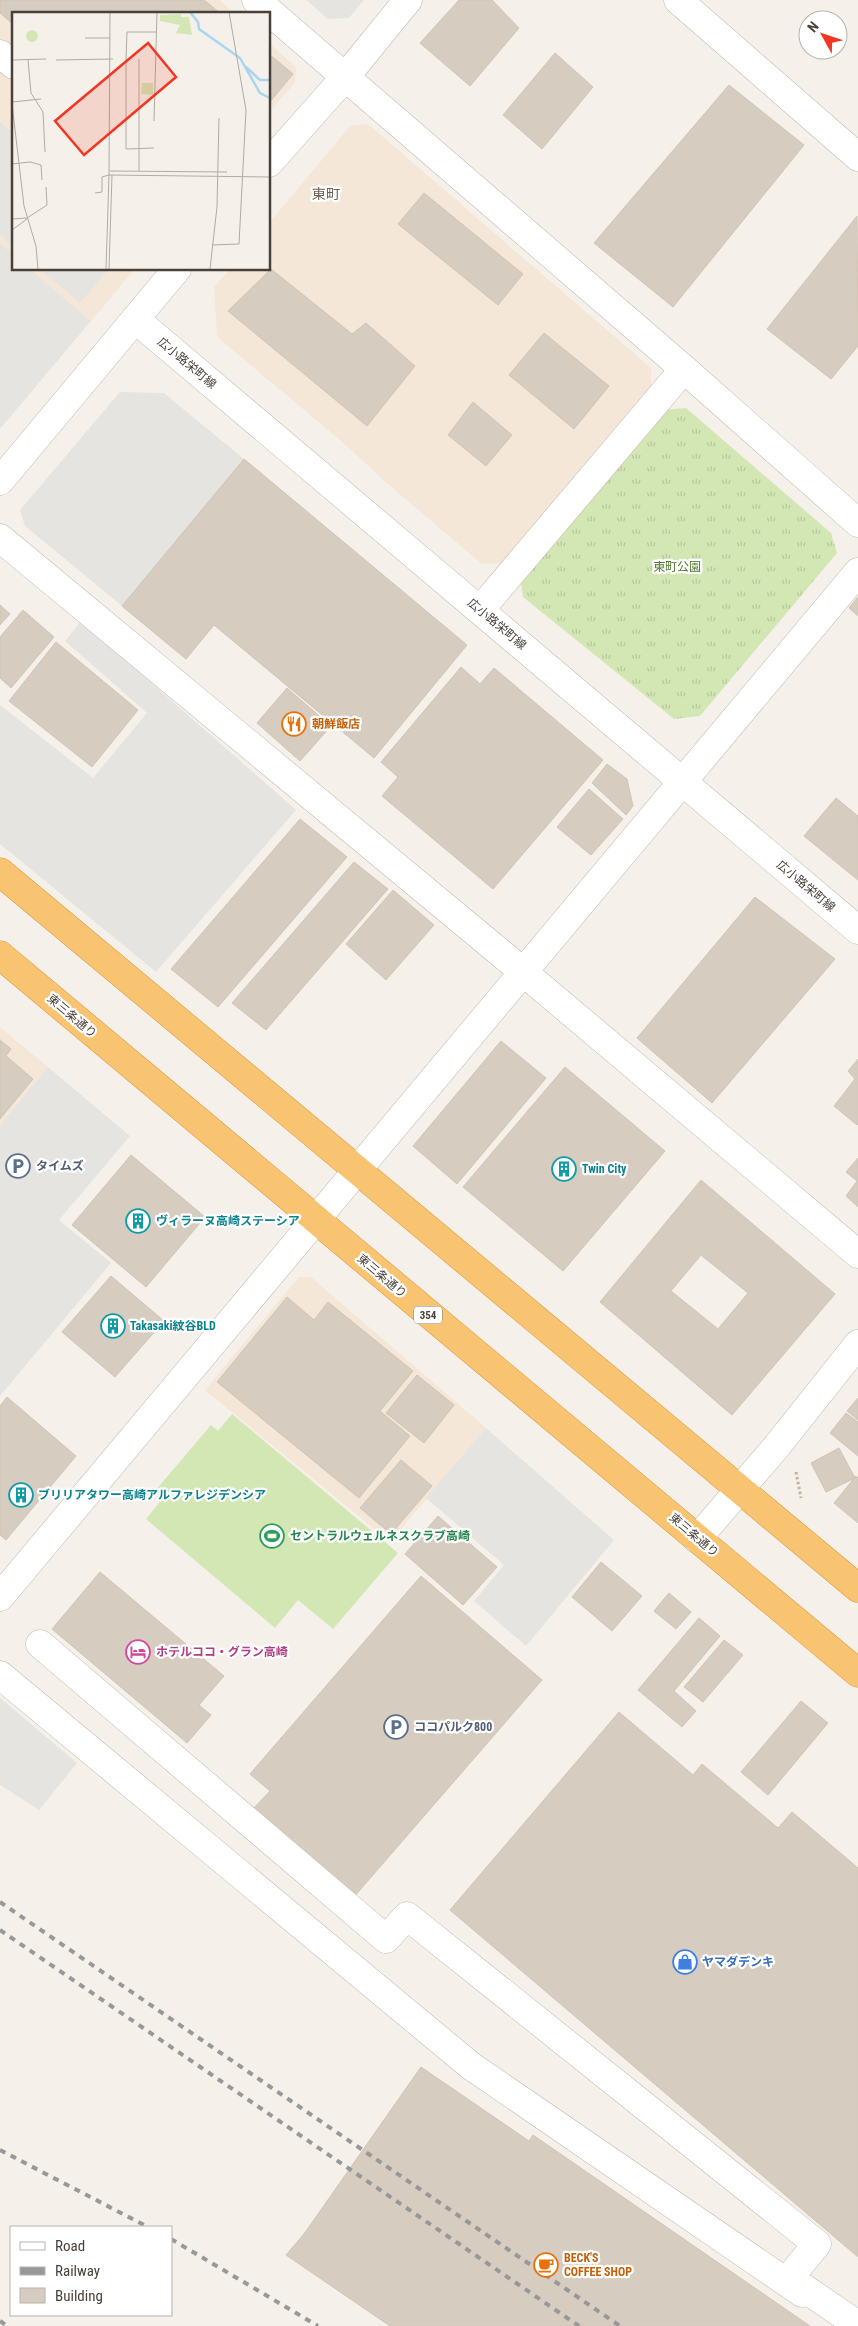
<svg xmlns="http://www.w3.org/2000/svg" width="858" height="2326" font-family="'Roboto Condensed','Noto Sans JP',sans-serif">
  <style>
    .commercial { fill: #f5e7d7 }
    .grass { fill: url(#grass-tufts) }
    .pitch { fill: #d3e7b5 }
    .parking { fill: #e6e4e1 }
    .building { fill: #d6ccc0; stroke: #d1c4b3; fill-rule: evenodd }
    .lines { fill: none; stroke-linecap: round; stroke-linejoin: round }
    .minor-casing { stroke: #c0b8ad; stroke-width: 29 }
    .highway-casing { stroke: #d99840; stroke-width: 29 }
    .path { stroke: #c1b39f; stroke-width: 3; stroke-dasharray: 2.5 2.5; stroke-linecap: butt }
    .minor { stroke: #fff; stroke-width: 28 }
    .highway { stroke: #f9c471; stroke-width: 28 }
    .rail { stroke: #989898; stroke-width: 4; stroke-dasharray: 6 6; stroke-linecap: butt }
    .labels { text-anchor: middle; stroke-width: 4.5; stroke-linejoin: round; paint-order: stroke }
    .shield { fill: #fff; stroke: #807a74; stroke-width: 1 }
    .shield-label { font-size: 11px; font-weight: bold; fill: #494138 }
    .street-label { font-size: 12px; fill: #494138; stroke: #fff }
    .park-label { font-size: 12px; fill: #4e792c; stroke: #fff }
    .food-label { font-size: 12px; font-weight: bold; fill: #c56008; stroke: #fff; text-anchor: start }
    .service-label { font-size: 12px; font-weight: bold; fill: #4e5e75; stroke: #fff; text-anchor: start }
    .culture-label { font-size: 12px; font-weight: bold; fill: #0d838f; stroke: #fff; text-anchor: start }
    .leisure-label { font-size: 12px; font-weight: bold; fill: #27864d; stroke: #fff; text-anchor: start }
    .hotel-label { font-size: 12px; font-weight: bold; fill: #b23c85; stroke: #fff; text-anchor: start }
    .shop-label { font-size: 12px; font-weight: bold; fill: #366cbe; stroke: #fff; text-anchor: start }
    .neighbourhood-label { font-size: 14px; fill: #6b5f50; stroke: #fff }
    .inset-river { fill: none; stroke: #a9d6ef; stroke-width: 2.5 }
    .inset-road { fill: none; stroke: #b0aba3; stroke-width: 1 }
    .view { fill: #f33623; fill-opacity: 0.15; stroke: #f33623; stroke-width: 2.5 }
    .inset-edge { fill: none; stroke: #494138; stroke-width: 2.5 }
  </style>
  <defs>
    <pattern id="grass-tufts" width="24" height="20" patternUnits="userSpaceOnUse" patternTransform="scale(1.25)"><rect width="24" height="20" fill="#d3e7b5"/><path d="M3 7l-1-3M5 7V3M7 7l1-3M15 17l-1-3M17 17v-4M19 17l1-3" fill="none" stroke="#b7c79c"/></pattern>
  </defs>
  <rect width="100%" height="100%" fill="#f5f1ea"/>
  <path class="commercial" d="M0 0H220L235 14H14V255L0 243Z
    M269 43 296 67 295 82 269 113Z
    M368 124 651 368V392L509 563 482 564 390 486 340 440 217 337 214 287 230 269H269V223L350 126Z
    M30 269H135L91 321Z
    M0 1027 48 1067 0 1125Z
    M299 1277H311L486 1428 390 1542 205 1390Z"/>
  <path class="grass" d="M686 408 831 533 837 553 700 716 674 719 523 597 520 576 662 410Z"/>
  <path class="pitch" d="M232 1414 398 1553 333 1629 298 1600 275 1628 146 1519 163 1498 155 1491 211 1425 218 1431Z"/>
  <path class="parking" d="M306 0H364L349 18 328 19Z
    M0 122 14 134V247L0 235Z
    M0 243 14 255V269H30L91 321 0 429Z
    M40 269H109L80 303Z
    M120 392 164 393 244 459 122 606 25 526 20 510Z
    M81 621 296 810 156 972 0 844V705L93 778 147 713 65 641Z
    M48 1067 130 1136 59 1220 111 1263 0 1396V1125Z
    M486 1428 614 1540 526 1646 474 1601 504 1565 426 1498Z
    M0 1698 77 1763 39 1810 0 1785Z"/>
  <path class="building" d="M0 0H204L221 14H14V25L0 13Z
    M459 0H492L519 28 470 86 420 43Z
    M555 53 593 87 542 149 503 115Z
    M269 54 293 74 269 103Z
    M729 85 804 145 673 307 594 243Z
    M424 193 523 274 498 305 398 224Z
    M857 216 858 346 831 379 767 329Z
    M271 269 352 334 366 323 415 366 367 426 228 311Z
    M544 333 609 386 574 429 509 375Z
    M473 402 512 435 486 466 448 435Z
    M244 459 467 645 374 758 214 625 186 659 122 606Z
    M858 597V616L849 608Z
    M0 605 10 614 0 625Z
    M23 610 54 637 11 688 0 678V637Z
    M56 642 138 710 92 767 9 701Z
    M461 667 480 684 494 668 603 760 493 889 382 796 398 777 381 762Z
    M287 688 331 726 300 761 257 723Z
    M607 764 627 779 633 806 626 815 592 783Z
    M589 789 623 819 591 855 557 827Z
    M836 798 858 816V880L804 836Z
    M300 819 347 857 218 1007 171 969Z
    M354 862 388 889 266 1030 232 1003Z
    M393 890 434 925 386 980 346 944Z
    M755 897 835 959 712 1103 637 1038Z
    M0 1040 11 1049 6 1056 33 1079 0 1119Z
    M501 1041 546 1078 457 1184 413 1146Z
    M858 1059V1124L857 1125 834 1106 855 1079 848 1071Z
    M565 1067 665 1151 563 1271 463 1187Z
    M131 1155 205 1217 146 1287 72 1225Z
    M858 1158V1207L846 1196 857 1181 846 1172Z
    M701 1180 835 1294 732 1415 600 1302ZM701 1255 748 1293 718 1329 671 1291Z
    M111 1276 164 1321 115 1377 62 1332Z
    M287 1297 314 1320 328 1302 413 1371 380 1411 410 1436 359 1498 217 1382Z
    M417 1375 454 1405 424 1443 386 1413Z
    M7 1397 76 1456 6 1540 0 1535V1406Z
    M858 1398V1420L847 1411Z
    M846 1413 858 1422V1456L830 1433Z
    M839 1448 855 1478 826 1492 811 1463Z
    M401 1460 432 1486 391 1534 360 1508Z
    M856 1476 858 1478V1523L834 1503Z
    M438 1516 497 1567 463 1605 405 1554Z
    M601 1562 642 1596 612 1631 572 1597Z
    M100 1572 224 1676 199 1705 211 1715 187 1743 52 1629Z
    M421 1576 542 1680 353 1898 252 1810 270 1791 250 1774Z
    M669 1593 691 1612 676 1629 654 1611Z
    M699 1618 720 1636 674 1691 696 1711 682 1727 638 1690Z
    M724 1640 743 1655 703 1702 684 1687Z
    M801 1701 828 1723 768 1795 741 1772Z
    M619 1712 693 1775 702 1764 778 1828 792 1812 858 1868V2257L450 1910Z
    M421 2067 529 2141 533 2135 810 2326H390L286 2255 304 2234Z"/>
  <g class="lines">
    <g class="minor-casing">
      <path id="minor" d="M256 0 684 369 858 523
        M678 0 858 157
        M0 54 14 65
        M269 163 346 76 408 0
        M135 319 858 930
        M0 481 177 269
        M0 538 497 950 858 1254
        M480 610 684 369
        M697 1539 777 1446 858 1344
        M0 1597 858 572
        M40 1644 386 1939 407 1916 817 2244 789 2278 858 2325
        M0 1675 471 2066 802 2293"/>
    </g>
    <g class="highway-casing">
      <path id="highway" d="M0 872 858 1588
        M0 955 858 1673"/>
    </g>
    <path class="path" d="M796 1472 801 1498"/>
    <use href="#minor" class="minor"/>
    <use href="#highway" class="highway"/>
    <path class="rail" d="M0 1902 620 2326
      M0 1930 579 2326
      M0 2150 148 2227
      M171 2239 318 2326
      M0 2321 7 2326"/>
  </g>
  <defs>
    <g id="restaurant-ring" transform="scale(1.25)"><circle r="9.5" fill="#fff" stroke="#e8710a" stroke-width="1.5"/><path d="M-5-6h1v4h1v-4h1v4h1v-4h1v5L-1.5 .5V6h-2V.5L-5-1ZM5-6V6H3V1.5H1.5Q1.5-4 5-6Z" fill="#e8710a"/></g>
    <g id="parking-ring" transform="scale(1.25)"><circle r="9.5" fill="#fff" stroke="#5c6f8a" stroke-width="1.5"/><path d="M-3.5-5.5H1a3.5 3.5 0 0 1 0 7H-1V5.5H-3.5ZM-1-3.4V-.6H.8a1.4 1.4 0 0 0 0-2.8Z" fill="#5c6f8a"/></g>
    <g id="building-ring" transform="scale(1.25)"><circle r="9.5" fill="#fff" stroke="#0f9aa8" stroke-width="1.5"/><path d="M-4-6H4V6H1V3H-1V6H-4ZM-2.5-4.3h1.7v1.8h-1.7ZM.8-4.3h1.7v1.8H.8ZM-2.5-1h1.7V.8h-1.7ZM.8-1h1.7V.8H.8Z" fill="#0f9aa8"/></g>
    <g id="stadium-ring" transform="scale(1.25)"><circle r="9.5" fill="#fff" stroke="#2e9e5b" stroke-width="1.5"/><path d="M0-5a6.5 5 0 1 0 0 10a6.5 5 0 1 0 0-10ZM-3.5-1.8h7v3.6h-7Z" fill="#2e9e5b"/></g>
    <g id="hotel-ring" transform="scale(1.25)"><circle r="9.5" fill="#fff" stroke="#d1479c" stroke-width="1.5"/><path d="M-6-4.5h1.5V1H6V5H4.5V3h-9V5H-6ZM-4 0a1.8 1.8 0 1 1 3.6 0ZM.5 0V-2.5h3Q6-2.5 6 0Z" fill="#d1479c"/></g>
    <g id="shop-ring" transform="scale(1.25)"><circle r="9.5" fill="#fff" stroke="#3f7fe0" stroke-width="1.5"/><path d="M-5-2.5h2.3a2.7 3.5 0 0 1 5.4 0H5L5.5 6h-11ZM-1.5-2.5h3a1.5 2.3 0 0 0-3 0Z" fill="#3f7fe0"/></g>
    <g id="cafe-ring" transform="scale(1.25)"><circle r="9.5" fill="#fff" stroke="#e8710a" stroke-width="1.5"/><path d="M-5.5-4.5H6V0H3Q3 3.5 0 3.5H-2.5Q-5.5 3.5-5.5 0ZM3-3.2v2h1.7v-2ZM-6 4.5H4V6H-6Z" fill="#e8710a"/></g>
  </defs>
  <g fill-rule="evenodd">
    <use href="#restaurant-ring" x="294" y="724"/>
    <use href="#parking-ring" x="18" y="1166"/>
    <use href="#building-ring" x="564" y="1169"/>
    <use href="#building-ring" x="138" y="1221"/>
    <use href="#building-ring" x="113" y="1326"/>
    <use href="#building-ring" x="21" y="1495"/>
    <use href="#stadium-ring" x="272" y="1536"/>
    <use href="#hotel-ring" x="138" y="1652"/>
    <use href="#parking-ring" x="396" y="1727"/>
    <use href="#shop-ring" x="685" y="1962"/>
    <use href="#cafe-ring" x="546" y="2265"/>
  </g>
  <g class="labels">
    <rect class="shield" x="414" y="1306.5" width="28" height="17" rx="4"/>
    <g class="shield-label">
      <text x="428" y="1319">354</text>
    </g>
    <g class="street-label">
      <text transform="translate(187 363) rotate(40)" y="4">広小路栄町線</text>
      <text transform="translate(497 624) rotate(40)" y="4">広小路栄町線</text>
      <text transform="translate(806 886) rotate(40)" y="4">広小路栄町線</text>
      <text transform="translate(72 1016) rotate(40)" y="4">東三条通り</text>
      <text transform="translate(382 1276) rotate(40)" y="4">東三条通り</text>
      <text transform="translate(694 1535) rotate(40)" y="4">東三条通り</text>
    </g>
    <g class="park-label">
      <text x="677" y="571">東町公園</text>
    </g>
    <g class="food-label">
      <text x="312" y="728">朝鮮飯店</text>
      <text x="564" y="2262">BECK'S<tspan x="564" dy="14">COFFEE SHOP</tspan></text>
    </g>
    <g class="service-label">
      <text x="36" y="1170">タイムズ</text>
      <text x="414" y="1731">ココパルク800</text>
    </g>
    <g class="culture-label">
      <text x="582" y="1173">Twin City</text>
      <text x="156" y="1225">ヴィラーヌ高崎ステーシア</text>
      <text x="130" y="1330">Takasaki紋谷BLD</text>
      <text x="38" y="1499">ブリリアタワー高崎アルファレジデンシア</text>
    </g>
    <g class="leisure-label">
      <text x="290" y="1540">セントラルウェルネスクラブ高崎</text>
    </g>
    <g class="hotel-label">
      <text x="156" y="1656">ホテルココ・グラン高崎</text>
    </g>
    <g class="shop-label">
      <text x="702" y="1966">ヤマダデンキ</text>
    </g>
    <g class="neighbourhood-label">
      <text x="326" y="199">東町</text>
    </g>
  </g>
  <g transform="translate(12 12)">
    <rect width="258" height="258" fill="#f5f1ea"/>
    <path d="M14 24a6 6 0 1 1 12 0a6 6 0 1 1-12 0ZM141 71V83L129 82 130 71Z" fill="#d3e7b5"/>
    <path d="M169 2V5H177L180 23 164 21 168 13 148 9V3Z" fill="#d3e7b5"/>
    <path class="inset-river" d="M178 0 186 10 187 17 228 46 248 81 258 86M234 55 248 68H258"/>
    <path class="inset-road" d="M98 0 97 163 258 165M73 26H98M0 48 34 47M16 48 19 81 31 100 33 140M44 48 101 47M0 90 29 87M0 92 12 194 24 234 26 257M142 109 145 0M142 136 114 137V47L115 20H144M18 150 29 153 30 168M0 152 18 150M98 159 215 160M127 159V47M83 181 90 180V165L97 163M0 207 15 206 35 193 34 175M0 218 15 207M200 233 227 232 234 98 217 0M94 257 97 163M97 257 100 163M198 257 205 195 207 106"/>
    <path class="view" d="M136 31 164 65 72 143 43 109Z"/>
    <rect width="258" height="258" class="inset-edge"/>
  </g>
  <rect x="10" y="2226" width="162" height="90" fill="#ffffff" stroke="#b6b3af"/>
  <rect x="20" y="2242" width="25" height="8" fill="#ffffff" stroke="#b6b3af"/>
  <text x="55" y="2251" font-size="15" fill="#494138">Road</text>
  <rect x="20" y="2267" width="25" height="8" fill="#989898" stroke="#b6b3af"/>
  <text x="55" y="2276" font-size="15" fill="#494138">Railway</text>
  <rect x="20" y="2288" width="25" height="15" fill="#d6ccc0" stroke="#b6b3af"/>
  <text x="55" y="2301" font-size="15" fill="#494138">Building</text>
  <g transform="translate(823 35) rotate(310)"><circle r="24" fill="#ffffff" stroke="#b6b3af"/>
  <path d="M0-4L9 19L0 12L-9 19Z" fill="#f33623"/>
  <text y="-8" font-size="14" font-weight="bold" text-anchor="middle" fill="#494138">N</text>
  </g>
</svg>
